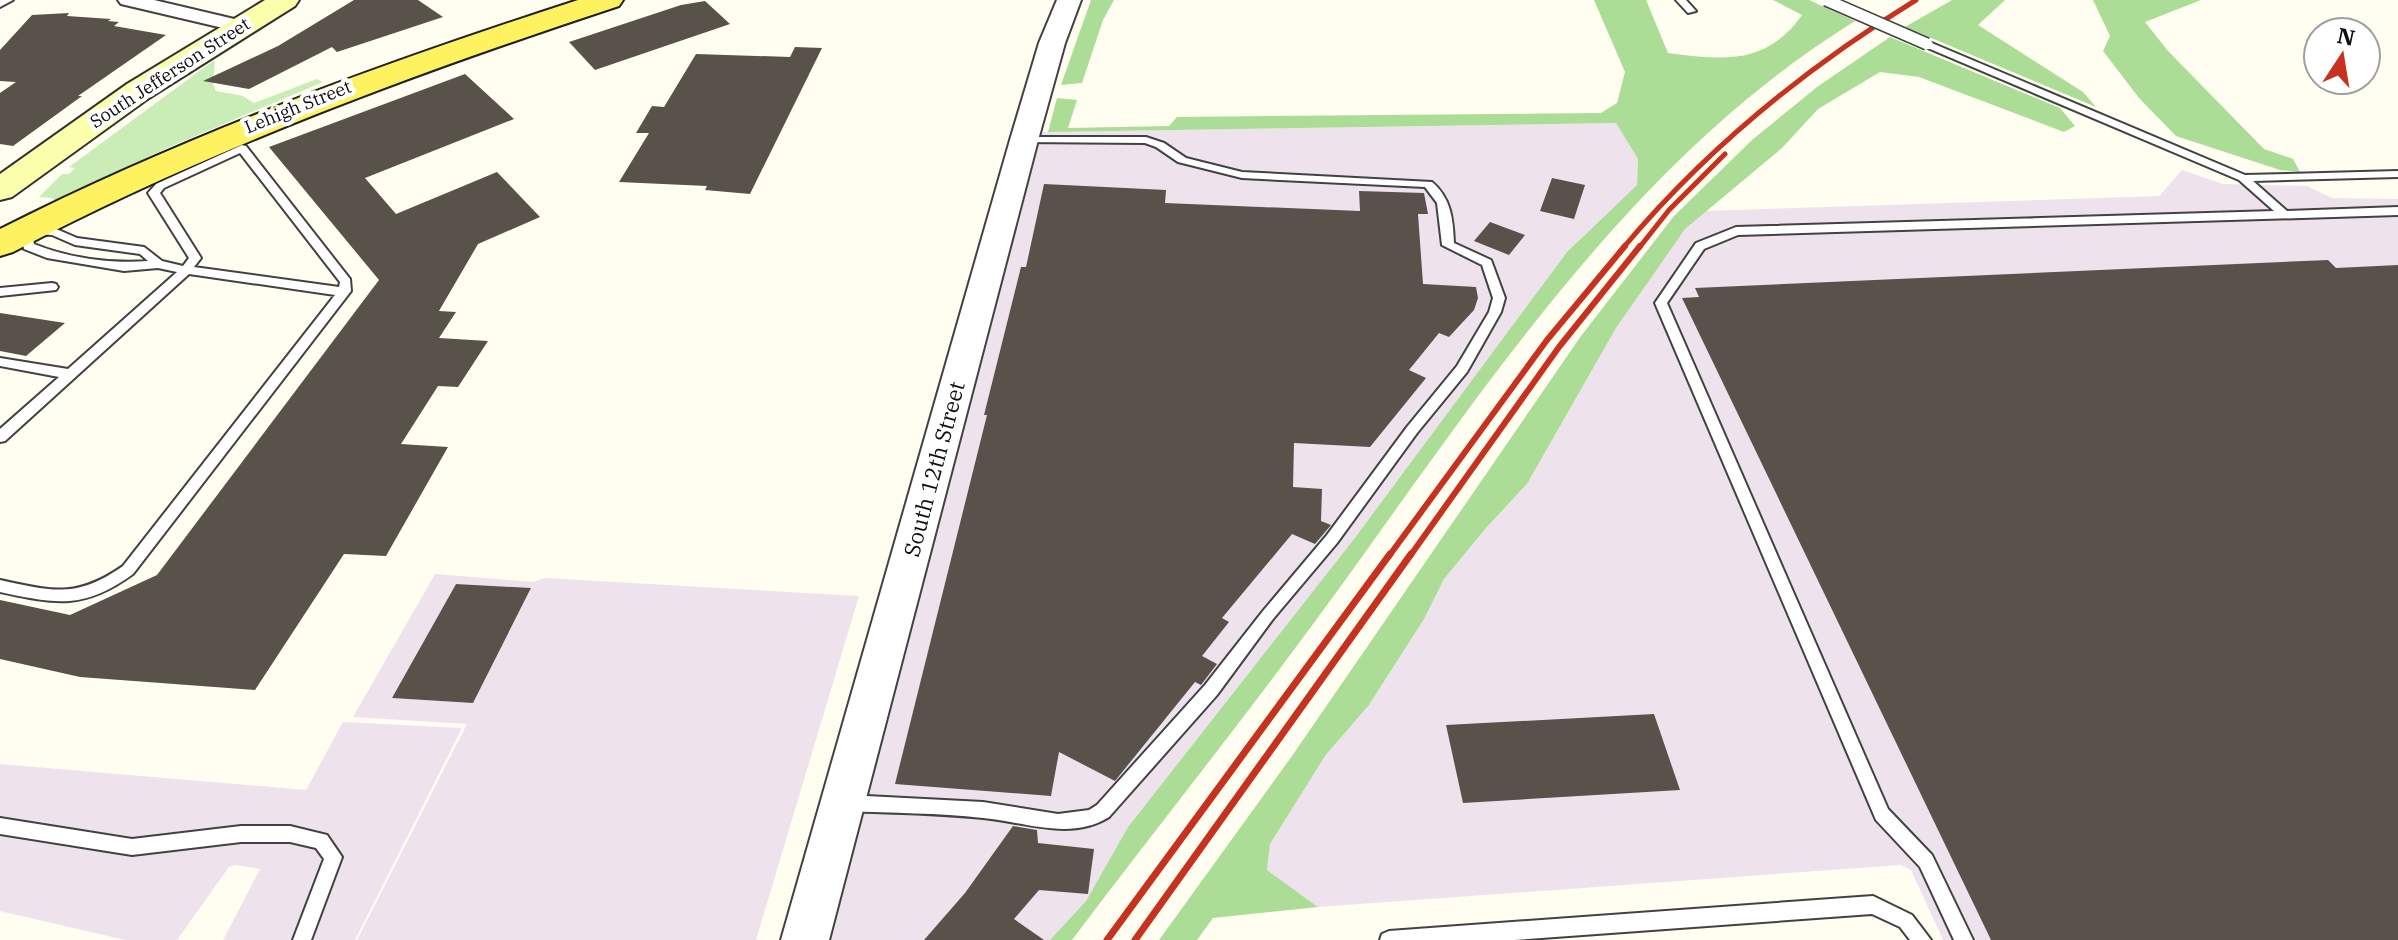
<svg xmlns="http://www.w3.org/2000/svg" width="2398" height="940" font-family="'IBM Plex Serif',serif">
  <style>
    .industrial { fill: #eee3ed; fill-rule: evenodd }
    .green { fill: #caecb7 }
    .forest { fill: #abdd96 }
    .building { fill: #58524a }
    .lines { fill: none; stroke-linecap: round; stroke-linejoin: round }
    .service-casing { stroke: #424242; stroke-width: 4 }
    .minor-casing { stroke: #424242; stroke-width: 4 }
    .tertiary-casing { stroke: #424242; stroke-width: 4 }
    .secondary-casing { stroke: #313131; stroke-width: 4 }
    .primary-casing { stroke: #202020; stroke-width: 4 }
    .service { fill: #fff; fill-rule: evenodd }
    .minor { fill: #fff; fill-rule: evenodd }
    .tertiary { fill: #fff; fill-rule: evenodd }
    .secondary { fill: #fbffab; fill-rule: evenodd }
    .primary { fill: #fff261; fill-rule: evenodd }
    .rail-far2 { stroke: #c6321f; stroke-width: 5 }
    .rail-far1 { stroke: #c6321f; stroke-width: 6 }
    .rail { stroke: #c6321f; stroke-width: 7 }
    .service-bridge-casing { stroke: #424242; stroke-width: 14; stroke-linecap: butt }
    .service-bridge { stroke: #fff; stroke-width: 11 }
    .labels { text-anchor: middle; stroke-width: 8; stroke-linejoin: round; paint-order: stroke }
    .far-street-label { font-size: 18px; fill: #0f0f0f; stroke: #fff }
    .street-label { font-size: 22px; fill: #0f0f0f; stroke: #fff }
  </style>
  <rect width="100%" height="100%" fill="#fffef0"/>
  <path class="industrial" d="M1616 123 1638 159 1637 185 1567 252 1354 539 1128 827 1086 901 1050 940H828L1041 132Z
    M2182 170 2223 184 2307 186 2332 198 2398 199V940H1943L1911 870 1901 865 1318 907 1267 870 1270 844 1325 756 1369 705 1424 619 1444 579 1486 528 1527 484 1616 328 1660 262 1685 229 1706 211 2159 196Z
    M435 574 533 582 545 578 859 596 756 940H357L467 724 353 717ZM456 584 531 589 473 703 393 698Z
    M343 722 462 728 355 940H223L260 869 235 865 229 867 177 940H125L0 911V764L306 790Z"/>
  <path class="green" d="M213 61 215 62 213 84 216 91 243 96 254 103 317 79 323 82 167 148 55 201 51 198 39 197 62 174H69L75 168 69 167Z"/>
  <path class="forest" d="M1091 0H1114L1103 20 1082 83 1061 85Z
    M1594 0H1646L1668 53C1723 60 1766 66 1802 15L1773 0H1809L1855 21C1634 158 1487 384 1338 590 1252 709 1160 823 1072 940H1050L1086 901 1128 827 1354 539 1567 252 1637 185 1638 159 1616 123 1048 132 1057 98 1077 100 1068 128 1169 126 1177 117 1601 113 1617 103 1625 72Z
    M1952 0H2005L1978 25 2083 92 2096 107 1905 27Z
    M2093 0H2201L2145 22 2168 51 2264 149 2293 159 2300 172 2280 170 2176 136 2139 98 2103 51 2110 36Z
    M1890 37 2060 108 2075 126 2064 132 1919 77 1880 72 1818 109 1782 148 1685 229 1616 328 1527 484 1486 528 1444 579 1424 619 1369 705 1325 756 1270 844 1267 870 1318 907 1213 918 1197 940H1159L1292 756 1581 336 1674 216 1752 140 1817 87Z"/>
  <path class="building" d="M354 0H418L443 17 337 52 332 47 249 89 203 81 278 46Z
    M705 1 730 24 595 70 569 42 681 5Z
    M69 13 67 16 111 19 108 21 119 22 114 26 166 35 78 96H82L13 146 0 144V93L16 82 0 81V50L32 15Z
    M795 47 822 48 750 194 705 190 707 186 619 182 649 133H636L652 106 664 107 696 54 790 57Z
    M465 74 514 119 365 178 396 214 497 172 540 217 478 244 439 311 456 312 439 338 488 341 458 387 438 386 401 444 448 447 386 556 344 554 255 690 80 677 0 659V600L70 615 157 575 379 280 269 147Z
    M1552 178 1585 185 1574 219 1540 211Z
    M1044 184 1166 190 1165 203 1360 211 1359 191 1424 193 1428 214H1418L1423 284 1476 287 1478 298 1474 310 1449 337 1439 333 1409 370 1426 378 1370 447 1294 443 1293 487 1322 489 1321 521 1331 525 1315 544 1292 534 1222 618 1229 622 1202 656 1217 664 1201 685 1195 682 1115 781 1059 752 1051 796 895 784 987 415H984L1021 267H1026Z
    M1490 222 1525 235 1509 255 1474 241Z
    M2328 260 2336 268 2398 265V940H1991L1682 298 1699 297 1695 288Z
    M0 313 65 323 26 356 0 351Z
    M456 584 531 588 473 703 392 698Z
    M1654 714 1680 790 1463 803 1446 725Z
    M1013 826 1037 830 1038 843 1094 849 1088 894 1039 890 1014 919 1044 940H924L965 893Z"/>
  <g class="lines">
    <g class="service-casing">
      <path id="service" d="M1676 0H1686L1696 11 1688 13Z
        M1927 41 2245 175 2398 171V177L2253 181 2287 211 2398 207V215L1738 235 1704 249 1667 303 1888 809 1932 855 1973 940H1954L1920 867 1876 820 1655 303 1696 243 1736 227 2274 211 2239 180 1923 46 1922 44Z
        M1024 137H1146L1164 143 1186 158 1242 172 1432 182C1451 198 1453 219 1454 243L1491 260 1505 298 1501 312 1467 372 1417 433 1337 543 1273 619 1217 695 1109 817C1071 841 1025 822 983 818 938 813 892 813 847 811L841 809 838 803 841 797 847 795 983 802 1058 814 1089 810 1097 805 1205 685 1263 611 1327 535 1407 427 1457 366 1489 312 1493 298 1482 265 1442 245 1437 203 1425 187 1242 178 1178 162 1156 147 1145 143 1020 142 1019 140Z
        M242 145 246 146 350 279 351 291 133 574C84 610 56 604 0 592V580C52 591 76 599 123 566L335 295 189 274 5 441 0 442V429L59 377 0 366V358L68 369 177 272 158 268 124 271 47 258 24 249 20 230 26 226 54 228 77 238 144 247 162 261 183 266 189 258 148 193 156 184ZM240 153 340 282 339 287 194 267 201 258 160 193 164 188ZM32 234 52 235 75 245 140 254 148 261C111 264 68 258 34 244Z
        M52 283 56 284 58 287 56 290 0 296V288Z
        M0 818 132 839 241 826H290L327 835 342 857 311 940H293L324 859 316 848 290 842H241L132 855 0 834Z
        M1873 896 1912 915 1931 940H1910L1900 927 1872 914 1514 940H1380L1382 934 1389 931Z"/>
    </g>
    <g class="minor-casing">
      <path id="minor" d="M0 0H13L0 7Z
        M118 0H154L247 22 250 26 240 32 121 4Z"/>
    </g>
    <g class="tertiary-casing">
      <path id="tertiary" d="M1057 0H1081L1065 43 1038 140 829 940H781L1010 140 1039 43Z"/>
    </g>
    <g class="secondary-casing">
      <path id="secondary" d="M265 0H299L295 6 149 98 12 197 0 200V174L127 84Z"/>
    </g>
    <g class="primary-casing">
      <path id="primary" d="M578 0H623L619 6C410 75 207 150 13 252L0 256V229C186 135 380 64 578 0Z"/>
    </g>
    <use href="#service" class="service"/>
    <use href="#minor" class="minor"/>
    <use href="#tertiary" class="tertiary"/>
    <use href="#secondary" class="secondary"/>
    <use href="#primary" class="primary"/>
    <path class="rail-far2" d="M1623 248C1707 148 1805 68 1916 0
      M1639 248 1669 210 1725 154"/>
    <path class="rail-far1" d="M1389 556 1547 340 1625 246
      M1410 556 1559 347 1640 246"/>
    <path class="rail" d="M1107 940 1390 554
      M1135 940 1411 554"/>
    <g class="service-bridge-casing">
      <path id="service-bridge" d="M1826 0 1927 44"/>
    </g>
    <use href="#service-bridge" class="service-bridge"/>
  </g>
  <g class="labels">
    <g class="far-street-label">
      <text transform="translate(170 73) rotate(-33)" y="6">South Jefferson Street</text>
      <text transform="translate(298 107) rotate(-22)" y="6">Lehigh Street</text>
    </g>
    <g class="street-label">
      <text transform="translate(934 469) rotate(-75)" y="8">South 12th Street</text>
    </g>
  </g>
  <g transform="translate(2342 56) rotate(12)"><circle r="38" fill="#ffffff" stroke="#9f9f9f" stroke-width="2"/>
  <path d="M0-6L14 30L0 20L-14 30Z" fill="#c6321f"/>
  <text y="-12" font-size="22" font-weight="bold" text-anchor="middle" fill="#0f0f0f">N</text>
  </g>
</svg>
